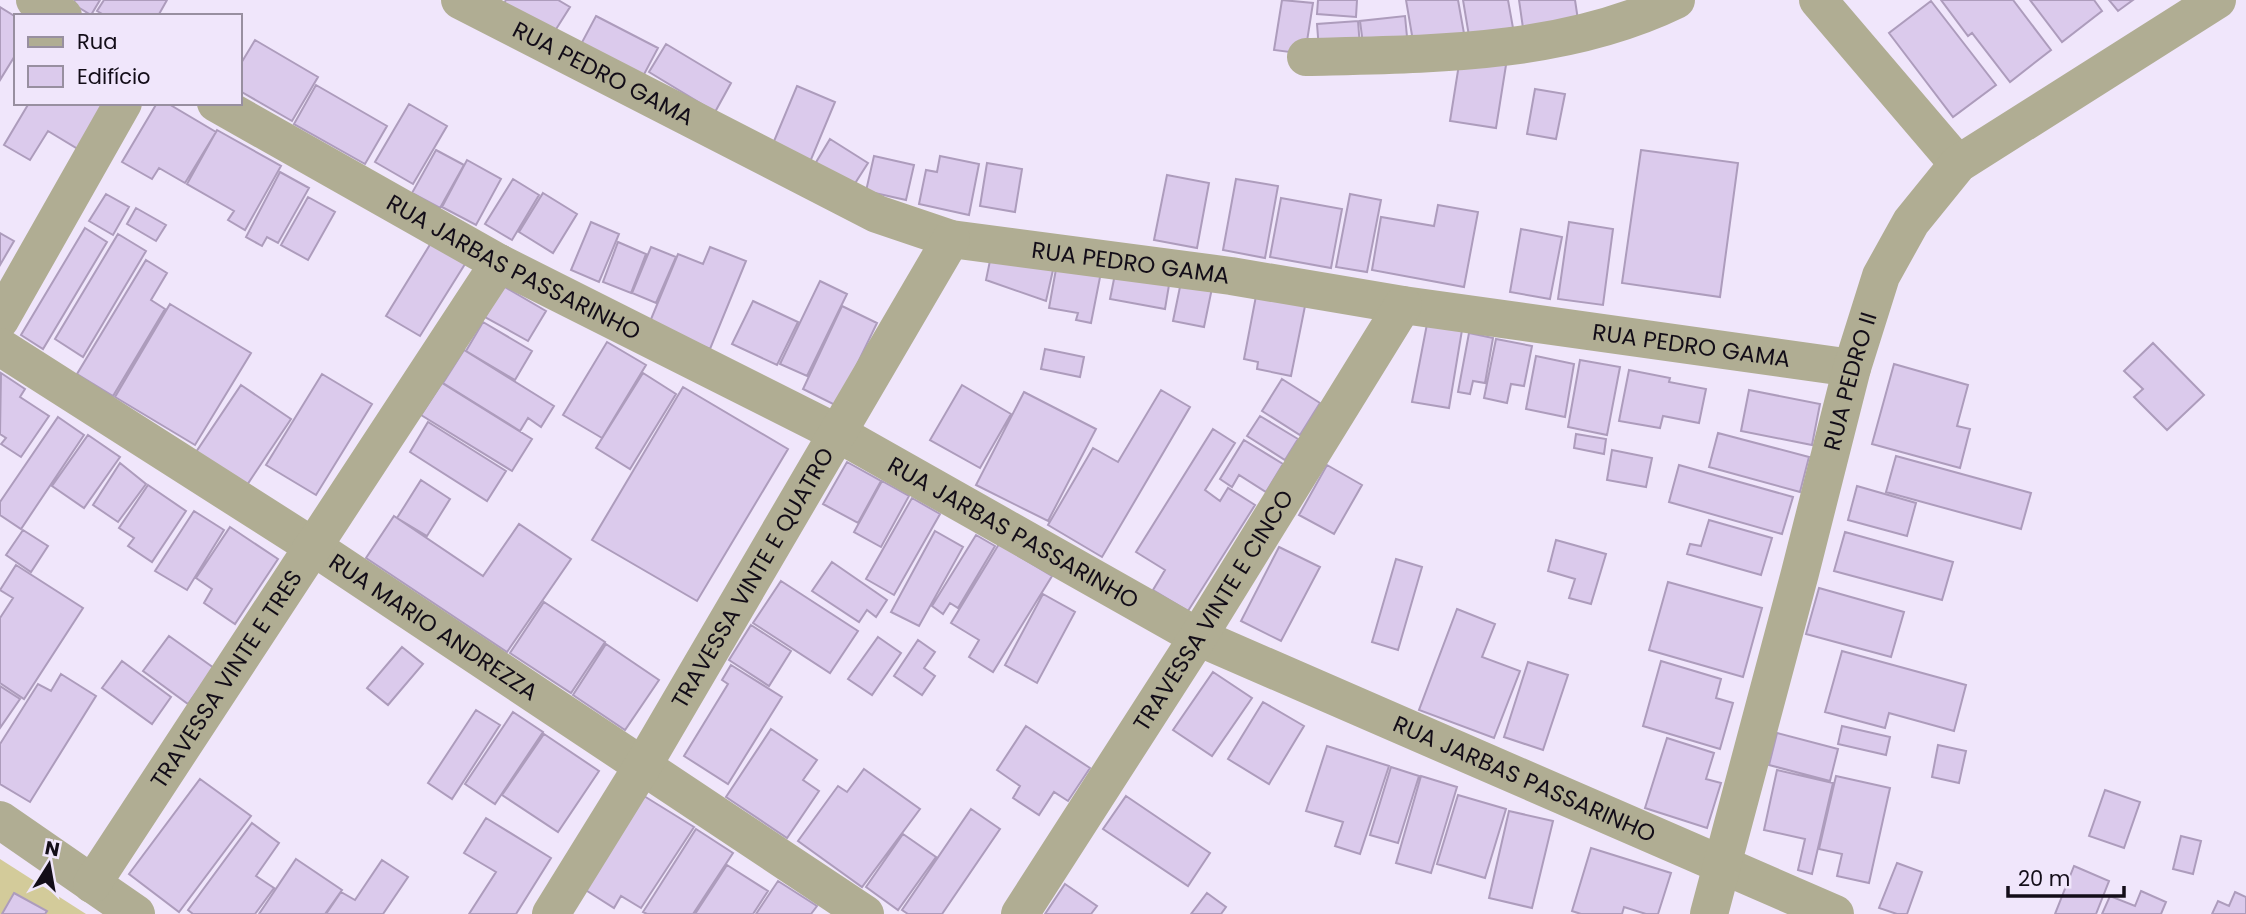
<svg xmlns="http://www.w3.org/2000/svg" width="2246" height="914" font-family="Poppins,sans-serif">
  <style>
    .green { fill: #d3cb9a }
    .building { fill: #dbcaec; stroke: #ad9cbc; stroke-width: 2 }
    .lines { fill: none; stroke-linecap: round; stroke-linejoin: round }
    .minor { stroke: #b0ad93; stroke-width: 38 }
    .labels { text-anchor: middle; stroke-width: 7; stroke-linejoin: round; paint-order: stroke }
    .street-label { font-size: 23px; fill: #130d18; stroke: #f0e6fb }
  </style>
  <rect width="100%" height="100%" fill="#f0e6fb"/>
  <path class="green" d="M0 859 86 914H0Z"/>
  <path class="building" d="M75 0H100L91 15 73 4Z
    M104 0H167L158 16H106L97 11Z
    M506 0H558L570 7 553 34 503 5Z
    M1282 0 1313 3 1305 54 1274 50Z
    M1318 0H1357L1356 17 1317 14Z
    M1406 0H1458L1465 39 1414 47Z
    M1463 0H1508L1513 28 1469 36Z
    M1519 0H1575L1578 20 1523 28Z
    M1941 0H2013L2051 50 2010 82 1972 33 1968 36Z
    M2030 0H2094L2102 11 2062 42Z
    M2109 0H2133L2118 11Z
    M1931 1 1996 85 1953 117 1889 33Z
    M0 7 16 17V54L0 80Z
    M596 16 658 48 641 80 579 48Z
    M1405 16 1408 47 1364 52 1360 21Z
    M1358 21 1360 47 1319 50 1317 24Z
    M255 40 318 77 292 121 240 91V65Z
    M666 44 731 83 715 112 649 72Z
    M1460 58 1506 65 1496 128 1450 121Z
    M316 85 387 126 365 164 294 124Z
    M797 86 835 102 810 162 772 146Z
    M1535 89 1565 94 1556 139 1527 134Z
    M29 103H105L78 149 48 131 30 160 4 145Z
    M157 103H167L216 132 185 183 159 168 152 179 122 162Z
    M409 104 447 126 413 184 375 162Z
    M217 130 281 166 245 230 228 220 234 211 187 184Z
    M830 139 868 163 852 188 815 164Z
    M436 150 464 165 440 208 412 193Z
    M1641 150 1738 163 1720 297 1622 283Z
    M874 156 914 165 906 200 866 191Z
    M940 156 979 164 969 215 919 204 926 170 937 172Z
    M467 160 501 179 476 225 442 207Z
    M987 163 1022 169 1015 212 980 206Z
    M280 172 309 188 278 243 267 237 262 246 246 237Z
    M1167 175 1209 183 1197 248 1154 240Z
    M513 179 539 195 512 240 485 224Z
    M1236 179 1278 186 1265 258 1223 250Z
    M543 193 577 214 553 253 519 232Z
    M106 194 129 207 113 235 89 221Z
    M1350 194 1381 200 1367 272 1336 267Z
    M308 197 335 212 308 260 281 245Z
    M1281 198 1342 209 1331 268 1270 257Z
    M1438 205 1478 212 1464 287 1372 270 1381 217 1434 226Z
    M136 208 166 225 156 241 127 224Z
    M591 222 619 234 599 282 571 270Z
    M1569 222 1613 229 1603 305 1558 299Z
    M85 228 107 242 43 349 21 335Z
    M1521 229 1562 237 1550 299 1510 292Z
    M0 233 14 241 0 265Z
    M118 234 146 251 83 357 55 339Z
    M618 242 646 254 631 293 603 282Z
    M431 243 465 264 420 336 386 316Z
    M651 247 676 257 656 303 632 293Z
    M710 247 746 261 710 349 649 324 678 254 703 264Z
    M992 251 1055 261 1046 301 986 280Z
    M1058 258 1102 267 1091 323 1076 320 1078 313 1049 308Z
    M146 260 167 273 151 300 165 309 113 396 77 374Z
    M1116 269 1170 279 1165 309 1110 299Z
    M820 281 847 294 807 376 780 364Z
    M1181 282 1212 288 1204 327 1173 321Z
    M503 286 546 311 528 341 485 317Z
    M1256 296 1305 306 1291 376 1257 369 1258 362 1244 359Z
    M753 301 798 322 777 365 732 344Z
    M170 304 251 353 195 445 115 397Z
    M842 306 877 323 837 406 803 389Z
    M483 322 532 351 515 380 466 351Z
    M1427 324 1462 330 1449 408 1412 402Z
    M1469 333 1493 338 1485 383 1473 381 1470 394 1458 392Z
    M1496 339 1532 346 1524 386 1511 384 1507 403 1484 398Z
    M607 342 646 365 602 438 563 415Z
    M2153 343 2204 395 2167 430 2134 397 2143 389 2124 371Z
    M1045 349 1084 357 1080 377 1041 369Z
    M464 350 554 406 541 427 528 418 520 431 443 383Z
    M1536 356 1574 364 1565 417 1526 409Z
    M1580 360 1620 367 1607 435 1568 427Z
    M1894 364 1968 385 1957 426 1970 429 1960 468 1872 444Z
    M1629 370 1670 378 1669 382 1706 389 1699 423 1663 416 1660 428 1619 421Z
    M1 373 25 389 20 397 49 416 21 457 1 444 6 438 0 434Z
    M643 373 676 394 630 469 596 448Z
    M322 374 372 404 316 495 266 465Z
    M1282 379 1320 403 1300 435 1262 411Z
    M442 383 532 439 512 471 421 415Z
    M241 385 291 419 245 488 194 455Z
    M962 385 1011 414 980 468 930 440Z
    M683 387 788 449 697 601 592 540Z
    M1161 390 1190 407 1102 557 1048 525 1093 448 1118 462Z
    M1749 390 1820 404 1812 445 1741 431Z
    M1024 392 1096 429 1048 521 976 485Z
    M1260 416 1298 439 1285 460 1247 436Z
    M58 417 84 435 21 529 0 515V502Z
    M428 422 506 471 487 501 410 452Z
    M1213 429 1235 443 1205 490 1220 501 1228 488 1255 505 1188 611 1153 590 1165 570 1136 552Z
    M1718 433 1809 457 1800 492 1709 467Z
    M1576 434 1606 439 1604 454 1574 448Z
    M88 435 120 457 84 508 52 486Z
    M1244 440 1283 464 1266 492 1239 475 1232 487 1220 479Z
    M1612 450 1652 458 1646 487 1607 480Z
    M1896 456 2031 493 2021 529 1886 492Z
    M847 462 881 481 858 523 823 504Z
    M120 463 146 484 118 522 93 505Z
    M1327 465 1362 485 1334 534 1299 515Z
    M1679 465 1793 497 1782 534 1669 502Z
    M421 480 450 499 427 536 397 518Z
    M882 481 909 496 881 547 854 532Z
    M148 485 186 511 152 562 128 546 134 538 119 528Z
    M1857 486 1916 503 1907 536 1848 520Z
    M912 498 940 514 894 595 866 579Z
    M194 511 224 530 187 590 155 571Z
    M394 516 483 576 519 524 571 559 507 652 366 558Z
    M1709 520 1772 538 1761 575 1687 554 1690 544 1701 546Z
    M230 527 278 559 235 624 204 603 212 589 196 578Z
    M23 530 48 546 31 572 6 555Z
    M935 531 963 547 919 626 891 612Z
    M1845 532 1953 562 1942 600 1834 571Z
    M976 535 995 546 958 608 950 603 943 614 932 606Z
    M1556 540 1606 554 1591 604 1569 598 1575 579 1548 571Z
    M999 544 1052 576 993 672 969 657 979 640 951 623Z
    M1279 547 1320 567 1281 641 1241 621Z
    M1396 559 1422 567 1398 650 1372 642Z
    M832 562 887 600 876 617 867 610 859 622 812 591Z
    M16 565 83 608 24 699 0 683V618L13 598 0 590Z
    M781 581 858 631 830 673 753 623Z
    M1668 582 1762 608 1743 677 1649 650Z
    M1819 588 1904 612 1891 657 1806 634Z
    M1043 594 1075 612 1037 683 1005 665Z
    M544 602 605 642 571 693 510 653Z
    M1457 609 1495 624 1482 657 1520 671 1494 738 1419 710Z
    M751 625 791 651 769 686 729 660Z
    M169 636 214 668 188 704 143 671Z
    M878 637 901 653 872 695 848 679Z
    M918 640 935 652 924 668 935 676 922 695 894 676Z
    M606 644 659 680 625 730 573 695Z
    M402 647 423 664 388 705 367 688Z
    M1842 651 1966 685 1954 731 1889 713 1885 728 1825 712Z
    M122 661 171 697 152 724 102 688Z
    M1661 661 1721 679 1716 698 1733 703 1720 749 1643 726Z
    M1528 662 1568 675 1543 750 1504 737Z
    M731 665 782 697 728 784 684 756 728 684 722 680Z
    M1213 672 1252 698 1212 756 1173 730Z
    M61 674 96 696 30 802 0 784V744L38 684 51 691Z
    M0 686 20 699 0 728Z
    M1263 702 1304 726 1269 784 1228 759Z
    M476 710 500 725 452 799 428 783Z
    M513 712 543 732 495 804 465 784Z
    M1026 726 1090 768 1068 801 1054 792 1039 815 1013 798 1020 786 997 770Z
    M1842 726 1890 737 1886 755 1838 744Z
    M771 729 817 760 803 780 819 791 787 838 726 797Z
    M1777 733 1838 749 1830 781 1769 765Z
    M544 734 599 771 558 832 502 795Z
    M1667 738 1714 753 1706 779 1721 783 1707 828 1645 808Z
    M1938 745 1966 751 1959 783 1932 777Z
    M1327 746 1389 766 1360 854 1335 846 1343 822 1306 811Z
    M1391 767 1419 776 1398 843 1370 835Z
    M864 769 920 809 862 887 798 841 838 786 847 792Z
    M1777 770 1833 783 1812 874 1798 870 1805 839 1764 830Z
    M1421 776 1457 787 1431 873 1396 863Z
    M1836 776 1890 788 1869 883 1837 876 1842 854 1819 849Z
    M200 779 251 816 179 912 129 874Z
    M2105 790 2140 802 2124 848 2089 836Z
    M1458 795 1506 809 1485 878 1437 864Z
    M644 796 694 827 641 908 621 896 614 908 584 889Z
    M1126 796 1210 853 1188 886 1103 829Z
    M971 809 1000 829 942 914H908L902 910Z
    M1509 811 1553 821 1532 908 1489 898Z
    M486 818 551 858 516 914H469L496 872 464 853Z
    M252 823 279 843 256 876 274 888 255 914H193L188 910Z
    M696 829 733 853 693 914H647L643 912Z
    M903 834 936 857 898 910 866 887Z
    M2181 836 2201 841 2193 874 2173 869Z
    M1591 848 1671 873 1658 914H1646L1624 907 1622 914H1581L1572 911Z
    M296 859 342 890 325 914H259Z
    M382 860 408 877 383 914H326L341 892 355 900Z
    M1897 863 1922 872 1907 914H1897L1879 908Z
    M727 865 768 891 753 914H695Z
    M2074 866 2109 881 2096 914H2055Z
    M778 881 817 906 811 914H756Z
    M1065 884 1097 906 1091 914H1045Z
    M2141 891 2166 902 2161 914H2102L2110 896 2135 906Z
    M2235 892 2246 897V914H2212L2218 901 2229 906Z
    M14 893 47 911 45 914H2Z
    M1207 893 1226 907 1221 914H1191Z"/>
  <g class="lines">
    <g class="minor">
      <path d="M35 0 63 16"/>
      <path id="s1" d="M460 0 877 214 951 239 1231 276 1403 305 1852 368"/>
      <path d="M1818 0 1958 164"/>
      <path d="M1306 57C1430 54 1563 55 1676 0"/>
      <path id="s2" d="M216 103 499 263 839 434 1198 637 1835 914"/>
      <path d="M0 320 123 103"/>
      <path id="s3" d="M0 347 312 546 865 914"/>
      <path d="M0 820 136 914"/>
      <path id="s4" d="M92 884 499 263"/>
      <path id="s5" d="M551 914 642 767 951 239"/>
      <path id="s6" d="M1020 914 1198 637 1403 305"/>
      <path id="s7" d="M1709 914 1800 573 1852 368 1881 276 1911 222 1958 164 2217 0"/>
    </g>
  </g>
  <g class="labels">
    <g class="street-label">
      <text dy="8" stroke="none"><textPath href="#s1" startOffset="161">RUA PEDRO GAMA</textPath></text>
      <text dy="8" stroke="none"><textPath href="#s1" startOffset="728">RUA PEDRO GAMA</textPath></text>
      <text dy="8" stroke="none"><textPath href="#s2" startOffset="340">RUA JARBAS PASSARINHO</textPath></text>
      <text dy="8" stroke="none"><textPath href="#s1" startOffset="1295">RUA PEDRO GAMA</textPath></text>
      <text dy="8" stroke="none"><textPath href="#s7" startOffset="551">RUA PEDRO II</textPath></text>
      <text dy="8" stroke="none"><textPath href="#s2" startOffset="906">RUA JARBAS PASSARINHO</textPath></text>
      <text dy="8" stroke="none"><textPath href="#s5" startOffset="392">TRAVESSA VINTE E QUATRO</textPath></text>
      <text dy="8" stroke="none"><textPath href="#s6" startOffset="360">TRAVESSA VINTE E CINCO</textPath></text>
      <text dy="8" stroke="none"><textPath href="#s3" startOffset="516">RUA MARIO ANDREZZA</textPath></text>
      <text dy="8" stroke="none"><textPath href="#s4" startOffset="245">TRAVESSA VINTE E TRES</textPath></text>
      <text dy="8" stroke="none"><textPath href="#s2" startOffset="1474">RUA JARBAS PASSARINHO</textPath></text>
    </g>
  </g>
  <rect x="14" y="14" width="228" height="91" fill="#f0e6fb" stroke="#988fa0" stroke-width="2"/>
  <rect x="28" y="37" width="35" height="10" fill="#b0ad93" stroke="#988fa0" stroke-width="2"/>
  <text x="77" y="49" font-size="21" fill="#130d18">Rua</text>
  <rect x="28" y="66" width="35" height="21" fill="#dbcaec" stroke="#988fa0" stroke-width="2"/>
  <text x="77" y="84" font-size="21" fill="#130d18">Edifício</text>
  <g transform="translate(49 865) rotate(11)" stroke="#f0e6fb" stroke-width="5" paint-order="stroke">
  <path d="M0-5L12 26L0 18L-12 26Z" fill="#130d18"/>
  <text y="-10" font-size="19" font-weight="bold" text-anchor="middle" fill="#130d18">N</text>
  </g>
  <path d="M2008 886v10h116v-10" fill="none" stroke="#130d18" stroke-width="3.5"/>
  <text x="2018" y="886" font-size="21" fill="#130d18" stroke="#f0e6fb" stroke-width="5" paint-order="stroke">20 m</text>
</svg>
